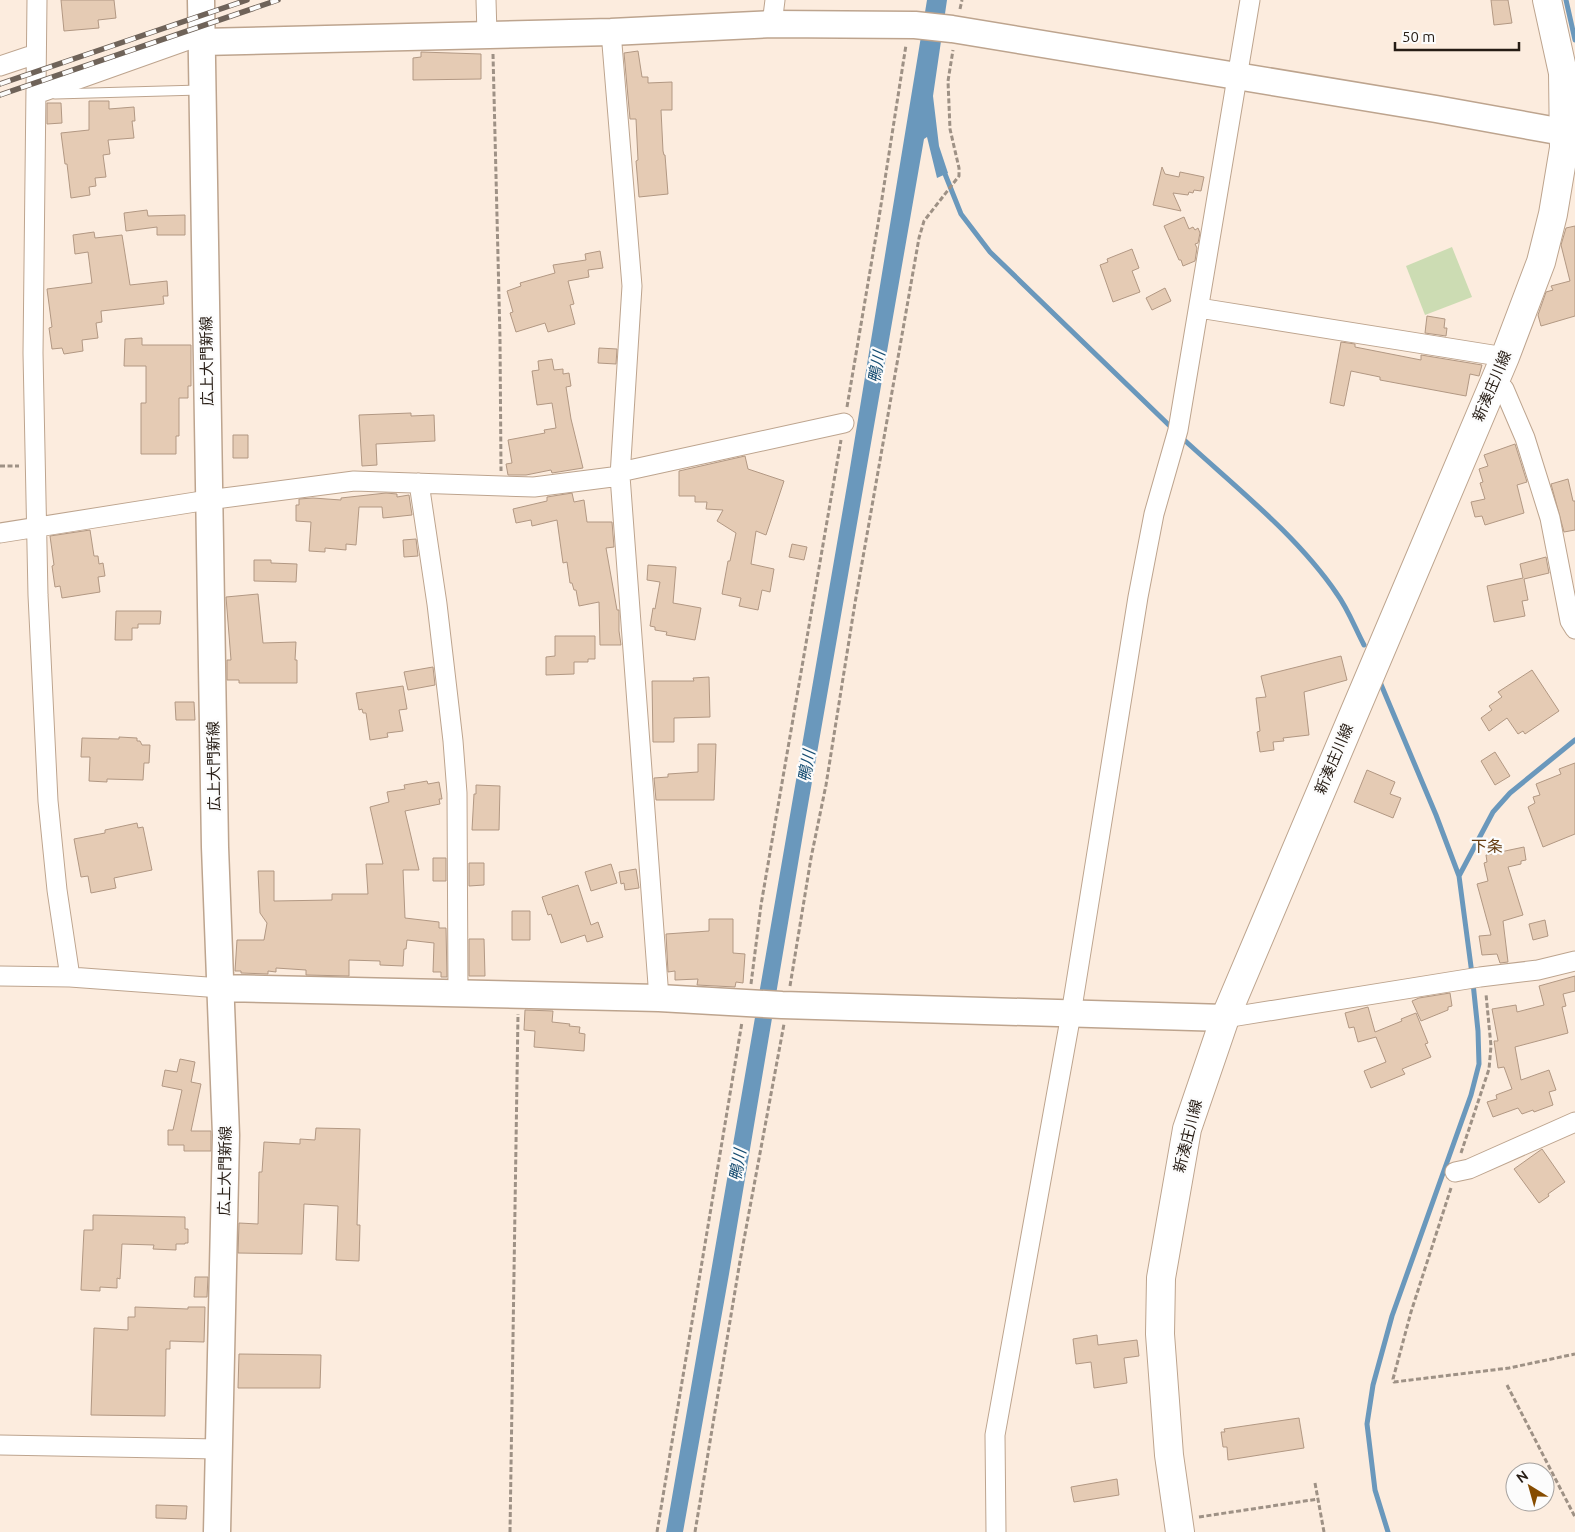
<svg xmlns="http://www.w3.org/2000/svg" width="1575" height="1532" font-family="Ubuntu,'Noto Sans JP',sans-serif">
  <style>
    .green { fill: #ccdcb3 }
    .water { fill: #6a98bc }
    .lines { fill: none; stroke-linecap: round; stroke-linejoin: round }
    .stream { stroke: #6a98bc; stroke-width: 5 }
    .building { fill: #e5cbb4; stroke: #b29883 }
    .lane-casing { stroke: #bda48e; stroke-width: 11 }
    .street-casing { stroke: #bda48e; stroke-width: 21 }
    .secondary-casing { stroke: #bda48e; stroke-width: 29 }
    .primary-casing { stroke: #bda48e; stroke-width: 30 }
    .path { stroke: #9e9185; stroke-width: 3; stroke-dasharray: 5 2.5; stroke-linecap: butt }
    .lane { stroke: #fff; stroke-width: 9 }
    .street { stroke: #fff; stroke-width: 19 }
    .secondary { stroke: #fff; stroke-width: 26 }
    .primary { stroke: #fff; stroke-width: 28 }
    .rail-casing { stroke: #6f6359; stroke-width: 5.5 }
    .rail { stroke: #fcfcfc; stroke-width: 4; stroke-dasharray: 11; stroke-linecap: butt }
    .labels { text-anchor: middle; stroke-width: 4.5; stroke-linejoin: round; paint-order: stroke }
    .street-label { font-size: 15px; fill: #261c14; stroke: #fcfcfc }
    .water-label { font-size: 16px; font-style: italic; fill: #164d71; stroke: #fcfcfc }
    .neighbourhood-label { font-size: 16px; fill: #673e13; stroke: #fcfcfc }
  </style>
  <rect width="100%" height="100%" fill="#fcecde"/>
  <path class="green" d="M1452 247 1472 297 1425 315 1406 266Z"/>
  <path class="water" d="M927 0H947L933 96 939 146 948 173 937 178 927 137 924 139 805 822 729 1274 683 1532H666L849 474Z"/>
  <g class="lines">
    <path class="stream" d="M1566 0 1575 40
      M943 169 961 214 990 252 1173 429
      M1181 437C1233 485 1297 535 1337 594 1348 609 1355 628 1364 645
      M1380 682 1436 815 1459 876 1472 974
      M1459 876 1493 812 1510 793 1575 740
      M1388 1532 1375 1490 1367 1424 1373 1385 1392 1316 1471 1095 1479 1064 1478 1031 1473 983"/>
  </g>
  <path class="building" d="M61 0H114L116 18 98 20 99 28 64 31Z
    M1491 0H1508L1512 23 1494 25Z
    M638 51 642 77H648V83L672 82V110H661L663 151 664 155H665L668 194 639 197 636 161 638 160 636 119H630L624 53Z
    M421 52 481 54V79L413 80V58L421 57Z
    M89 101H109V109L134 107 135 121H132L134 138 108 140 110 154 103 155 106 177 95 178 96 186 89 187 90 195 71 198 67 164H65L61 133 89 130Z
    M47 103H61L62 123 47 124Z
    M1162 167 1165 174 1179 177 1180 172 1204 177 1201 191 1194 190 1193 193 1189 192 1188 195 1173 193 1181 211 1153 205Z
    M147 210 148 216 185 215V235H157V227L126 231 124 213Z
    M1184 217 1189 229 1193 227 1195 230 1198 228 1200 233 1198 243 1195 244 1197 248 1195 261 1183 266 1181 260H1179L1164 226Z
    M1575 226V316L1541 326 1538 315 1546 292 1553 290 1551 286 1570 281 1561 245 1566 228Z
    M94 232 95 238 122 235 130 285 167 281 168 296H163L164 304 101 311 102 322 96 323 98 338 82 340 83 351 64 354 62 348 52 349 49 328 52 327 47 289 92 283 88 252 75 254 73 235Z
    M1132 249 1139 268 1132 271 1140 292 1113 302 1100 265 1108 262 1107 259Z
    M600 251 603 268 588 270 589 277 568 281 574 304 570 305 575 324 548 332 545 323 516 332 510 313 513 312 507 291 521 286 520 283 555 273 553 265 586 260 585 254Z
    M1165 288 1171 301 1152 310 1146 298Z
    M1427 316 1445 319 1444 328H1447L1446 336 1425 333Z
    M142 338V345H191V386H188V398H179V436H176V454H141V403H146V366H124L125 339Z
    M1341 342 1355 344V347L1421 360V355L1482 365 1479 376 1470 374 1466 396 1380 380V377L1351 371 1344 406 1330 403Z
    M599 348 617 349 616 364 598 363Z
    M552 359 554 370 563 369V374L569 373 571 386 566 387 571 419 583 468 552 473 551 470 526 475H508L506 464 512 463 508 440 545 433 544 430 556 428 552 403 537 405 532 371 539 370 538 361Z
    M411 413V416L434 415 435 441 376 444 377 465 362 466 359 415Z
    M233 435H248V458H233Z
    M1515 444 1527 482 1517 485 1524 513 1485 525 1482 516 1475 517 1471 502 1485 499 1480 483 1483 482 1479 469 1488 466 1484 455Z
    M745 456 748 469 784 481 766 535 756 531 751 564 774 569 770 592 762 590 758 610 739 606 741 598 722 594 728 561H730L736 533 717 521 723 510 706 509 707 502H695V496H679V471Z
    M1568 479 1573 501H1575V530L1564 532 1551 484Z
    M386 493 397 494V497L409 495 412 515 383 518 382 507H359L356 545 346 544V550L325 548V552L309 551 311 522 296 521V505H299V499L313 498 341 500V498Z
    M572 493 574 502 584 500 587 522H612L614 547 606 548 617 610H619V631L621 645H600L599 602 579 606 576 590H574L572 583H570L567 562 563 563 557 520 532 526 531 520 516 523 513 509 547 501V497Z
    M90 530 94 556H98L99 564 103 563 105 576 98 577 100 592 62 598 60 586 55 587 52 566 54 565 50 536Z
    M416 539 418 556 404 557 403 540Z
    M792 544 807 547 804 560 789 557Z
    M1546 557 1549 573 1524 579 1528 600 1522 601 1525 616 1494 622 1487 586 1523 578 1520 564Z
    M254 560H271V563L297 564 296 582 254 581Z
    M648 565 676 567 673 603 701 608 695 640 666 635 667 632 655 630V627L650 626 653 608 655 609 660 582 647 580Z
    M258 594 263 643 296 642 295 660H297V683H239V680H227V660H231L226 597Z
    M116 611H161L160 624H138V628H132V640H115Z
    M555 636H595V659H588V662H574V674L546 675V657L555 656Z
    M1341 656 1347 680 1304 692 1309 735 1283 738 1284 741 1273 742 1274 750 1260 752 1257 732 1260 731 1256 698 1266 697 1261 676Z
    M433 667 435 685 408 690 404 672Z
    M1532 670 1559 711 1525 734 1523 731 1518 734 1507 718 1489 731 1481 718 1492 710 1489 706 1502 697 1498 692Z
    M709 677 710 717 674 718V742H653L652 681H694L693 678Z
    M403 686 407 709 399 710 403 731 387 733 388 737 370 740 366 713H363L362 709 359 710 356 693Z
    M175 702H194L195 720H176Z
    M119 737 137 738V741H140L142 745H150L149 763H144L143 780 107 779V782L89 781 90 757H81L82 738 119 739Z
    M698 744H716L714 800H656L654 778 668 777V774L698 772Z
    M1495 752 1510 776 1495 785 1481 761Z
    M1575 763V834L1543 847 1528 807 1535 803 1533 797 1540 795 1536 784 1561 774 1559 769Z
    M1367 770 1395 782 1390 794 1401 798 1393 818 1354 802Z
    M427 781 428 784 439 782 442 799H439L440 804 405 811 419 870H403L405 918 439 922V928H446L447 977H441V972H433L434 943 407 940 406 949H404L403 966 380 965V961L349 960V976L306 975V970L276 968V972L268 971V974L241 973V971H235L237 940H264L267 923 260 913 258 871H274V901L332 900V894H368L366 864H383L370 807 389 802 387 792 405 789 404 785Z
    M476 785 500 786 499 830H472L474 794H476Z
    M137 823 138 828 143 827 152 870 114 878 116 888 91 893 88 876 81 877 74 839 105 833V830Z
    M1524 847 1526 860 1521 861V864L1508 867 1523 915 1503 921 1508 962 1500 963 1497 954 1482 955 1479 936 1491 935 1477 884 1488 881 1484 863 1487 862 1486 855Z
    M433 858H446V881H433Z
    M469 863H484V885L469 886Z
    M611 864 617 883 591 891 585 872Z
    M636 869 639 888 625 890 624 883 621 884 619 872Z
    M578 885 591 925 598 922 603 937 587 942 585 935 561 943 551 914 548 915 542 897Z
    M512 911H530V940H512Z
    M709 919H733V953L745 954 743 983 736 982 735 987 697 985 698 979 675 980V971L668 972 666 934 709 931Z
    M1545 920 1548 936 1533 940 1529 924Z
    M469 939H484L485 976H469Z
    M1575 976V991L1563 994 1566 1006 1562 1007 1568 1033 1515 1047 1521 1080 1549 1070 1556 1090 1549 1092 1553 1105 1534 1112 1533 1110 1522 1114 1518 1108 1493 1117 1487 1102 1497 1099 1496 1095 1512 1089 1504 1067 1498 1068 1494 1041H1498L1492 1009 1516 1005 1517 1012 1544 1005 1539 986Z
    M1450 993 1452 1006 1448 1007V1010L1421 1021 1412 1001 1419 998Z
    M1368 1007 1375 1032 1402 1021 1401 1019 1416 1013 1428 1043 1425 1044 1431 1057 1402 1069 1405 1074 1371 1088 1364 1071 1386 1062 1376 1037 1358 1042 1354 1027 1349 1028 1345 1013Z
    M525 1010 553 1011 552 1022 570 1024 569 1026 580 1027 579 1033 585 1034 584 1051 534 1047 535 1031 524 1030Z
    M180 1059 195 1062 191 1082 201 1084 191 1131H211V1151H184V1145H168V1130H173L182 1090 162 1086 165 1070 177 1072Z
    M316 1128 360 1129 357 1225H360L359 1261 336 1260 338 1206 304 1204 302 1254 238 1253 239 1223 258 1224 259 1172H262L264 1142 300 1144V1139L315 1140Z
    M1542 1149 1565 1182 1548 1194 1549 1196 1539 1203 1514 1169Z
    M93 1215 185 1217V1229H188V1243H185V1244H176V1250L153 1249 154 1245 122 1244 120 1279 117 1278V1288L100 1287V1291L81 1290 84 1230H93Z
    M195 1277H208L207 1297H194Z
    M135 1307 188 1309V1307H205L204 1342 170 1341V1349H166L165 1416 91 1415 94 1328 128 1330V1317H135Z
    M1097 1335 1098 1345 1137 1340 1139 1356 1124 1358 1127 1383 1094 1388 1091 1362 1076 1364 1073 1339Z
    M239 1354 321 1355 320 1388H238Z
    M1299 1418 1304 1448 1228 1460 1227 1447H1223L1221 1432H1225L1224 1429Z
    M1117 1479 1119 1495 1074 1502 1071 1487Z
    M156 1505 187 1506 186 1519 156 1518Z"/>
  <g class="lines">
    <g class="lane-casing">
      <path id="lane" d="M55 94 200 90"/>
    </g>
    <g class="street-casing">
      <path id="street" d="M37 0 33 353 38 595 48 801 57 890 70 977
        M486 0 487 34
        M772 24 775 0
        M611 32 632 286 620 476 659 998
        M0 66 36 54
        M36 94 202 35
        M1199 308 1505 357
        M1493 384 1504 389 1525 438 1550 518 1570 621 1575 629
        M620 472 844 423
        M419 483 437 604 453 741 457 793 458 993
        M0 533 208 500 354 481 534 487 620 476
        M0 976 70 977 221 988
        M1225 1018 1480 977 1538 970 1575 961
        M1455 1172 1469 1169 1575 1122
        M0 1445 218 1449
        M996 1532 995 1435 1071 1014 1138 597 1154 514 1178 430 1250 0"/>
    </g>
    <g class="secondary-casing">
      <path id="secondary" d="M201 0 215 847 226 1135 217 1532
        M202 42 611 32 772 24 915 25 952 29 1436 109 1563 132
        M221 988 659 998 782 1005 1225 1018"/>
    </g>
    <g class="primary-casing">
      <path id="primary" d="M1180 1532 1169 1455 1160 1334 1161 1278 1187 1129 1225 1018 1505 357 1541 262 1553 214 1564 148 1563 73 1547 0"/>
    </g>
    <path class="path" d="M960 9 962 0
      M493 54 500 338 501 471
      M847 407 878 224 906 45
      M0 466H19
      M751 984 761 905 841 440
      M790 986 811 858 826 785 855 603 919 238 924 221 959 176V168L950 129 948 81 953 50
      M1461 1153 1489 1069 1491 1046 1486 994
      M1451 1188 1411 1312 1393 1379 1394 1382 1509 1368 1575 1354
      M1507 1385 1575 1517
      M1315 1483 1324 1532
      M1199 1517 1318 1499
      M510 1532 518 1014
      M657 1532 742 1022
      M695 1532 740 1261 784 1024"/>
    <use href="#lane" class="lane"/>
    <use href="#street" class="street"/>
    <use href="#secondary" class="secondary"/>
    <use href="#primary" class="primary"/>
    <g class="rail-casing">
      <path id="rail" d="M0 84 247 0
        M0 95 278 0"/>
    </g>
    <use href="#rail" class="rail"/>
  </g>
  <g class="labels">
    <g class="street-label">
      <text transform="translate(207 361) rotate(-91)" y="5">広上大門新線</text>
      <text transform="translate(1492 386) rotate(-67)" y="5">新湊庄川線</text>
      <text transform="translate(1334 759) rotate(-67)" y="5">新湊庄川線</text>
      <text transform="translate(214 766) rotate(-91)" y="5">広上大門新線</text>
      <text transform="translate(1188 1136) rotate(-76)" y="5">新湊庄川線</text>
      <text transform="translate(225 1171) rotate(-89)" y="5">広上大門新線</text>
    </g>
    <g class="water-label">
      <text transform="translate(876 367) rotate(-80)" y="6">鴨川</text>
      <text transform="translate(806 766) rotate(-80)" y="6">鴨川</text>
      <text transform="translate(737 1165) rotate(-80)" y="6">鴨川</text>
    </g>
    <g class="neighbourhood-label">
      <text x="1487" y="852">下条</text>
    </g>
  </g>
  <g transform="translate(1530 1487) rotate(323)"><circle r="24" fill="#fcfcfc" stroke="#a6a29f"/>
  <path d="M0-4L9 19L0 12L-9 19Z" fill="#864c00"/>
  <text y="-8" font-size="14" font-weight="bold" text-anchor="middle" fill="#261c14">N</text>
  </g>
  <path d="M1395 42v8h124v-8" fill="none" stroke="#261c14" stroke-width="2.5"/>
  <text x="1402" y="42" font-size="15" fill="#261c14" stroke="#fcfcfc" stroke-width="4" paint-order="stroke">50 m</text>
</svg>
